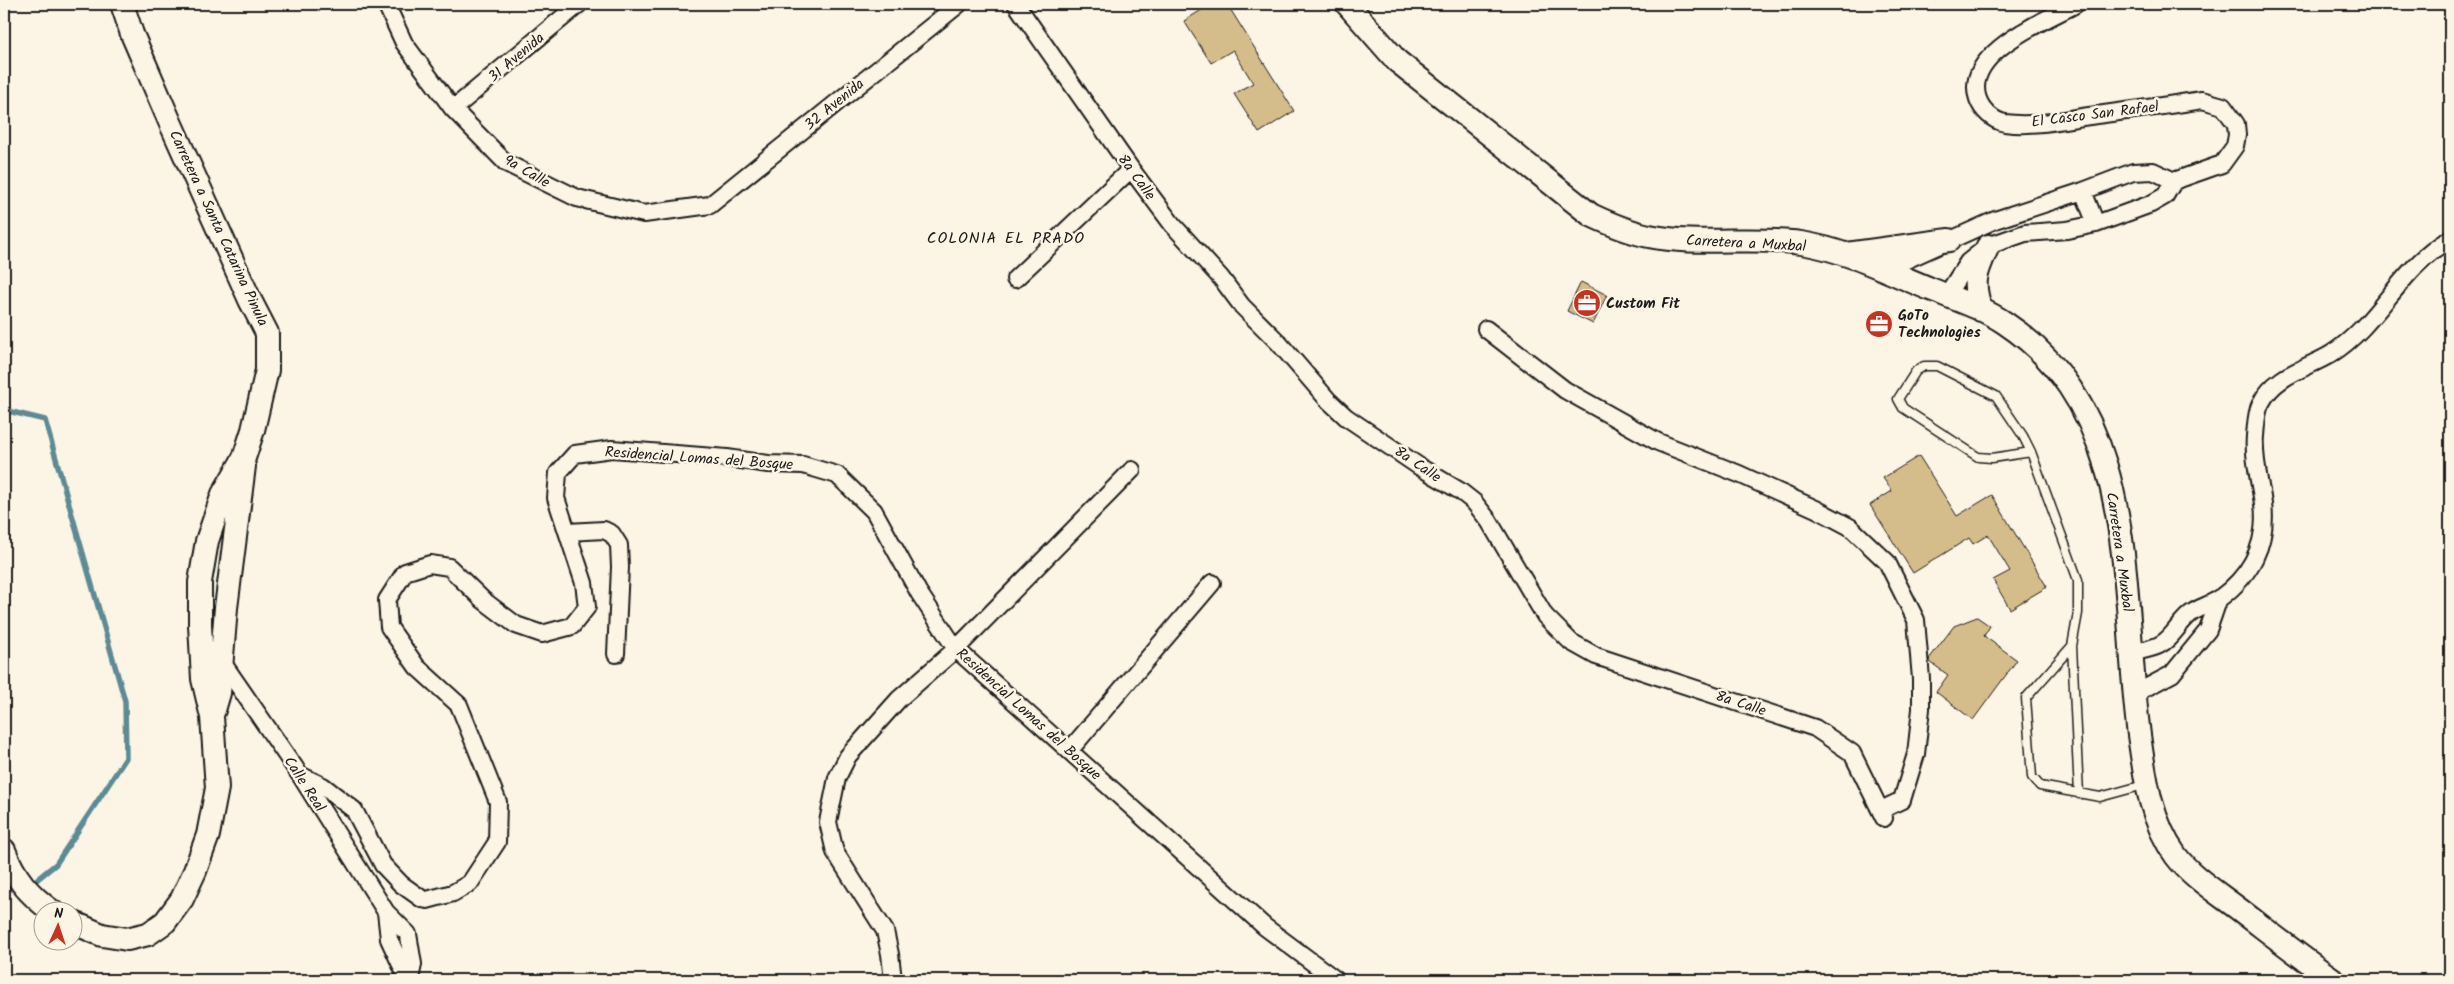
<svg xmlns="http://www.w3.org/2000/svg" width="2454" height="984" font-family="Kalam,sans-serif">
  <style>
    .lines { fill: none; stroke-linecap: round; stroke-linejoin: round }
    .stream { stroke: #5c8b94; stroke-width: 5.5 }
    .building { fill: #d5bc8b; stroke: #1c1c1c }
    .lane-casing { stroke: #1c1c1c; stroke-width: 11 }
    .street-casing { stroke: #1c1c1c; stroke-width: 20 }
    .secondary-casing { stroke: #1c1c1c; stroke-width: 26 }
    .lane { stroke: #fcf5e5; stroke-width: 8 }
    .street { stroke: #fcf5e5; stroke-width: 16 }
    .secondary { stroke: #fcf5e5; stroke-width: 22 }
    .labels { text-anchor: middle; stroke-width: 5; stroke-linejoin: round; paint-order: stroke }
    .street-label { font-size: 15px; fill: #1c1c1c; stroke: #fcf5e5 }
    .poi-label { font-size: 15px; font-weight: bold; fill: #1c1c1c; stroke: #fcf5e5; text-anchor: start }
    .neighbourhood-label { font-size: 16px; letter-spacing: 1px; fill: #1c1c1c; stroke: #fcf5e5 }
  </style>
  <rect width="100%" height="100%" fill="#fcf5e5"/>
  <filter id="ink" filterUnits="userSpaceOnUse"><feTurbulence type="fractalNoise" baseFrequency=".02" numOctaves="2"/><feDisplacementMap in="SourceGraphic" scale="10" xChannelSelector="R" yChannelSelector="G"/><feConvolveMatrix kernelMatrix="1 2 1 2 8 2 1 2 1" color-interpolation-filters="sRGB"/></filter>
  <g filter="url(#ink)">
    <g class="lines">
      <path class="stream" d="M4 410 45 420 125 701 126 758 56 864 35 881"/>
    </g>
    <path class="building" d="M1211 4H1227L1294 111 1259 133 1234 94 1253 83 1233 50 1211 63 1184 21Z
      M1581 282 1607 295 1593 324 1567 311Z
      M1919 456 1957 516 1992 495 2047 587 2010 609 1993 580 2010 571 1988 535 1973 544 1969 538 1913 573 1870 505 1892 491 1883 478Z
      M1977 617 1990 626 1984 636 2017 660 1973 720 1936 692 1948 675 1930 662 1929 659 1954 626Z"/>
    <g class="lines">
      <g class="lane-casing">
        <path id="lane" d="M2031 452 1992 458 1978 457 1903 408 1898 399 1916 371 1924 366H1937L1996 396 2023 436 2031 452 2078 580V613L2072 646 2079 794
          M2072 646 2026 698 2032 777 2040 786 2100 797 2144 785"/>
      </g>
      <g class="street-casing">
        <path id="street" d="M386 4 404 43 453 109 506 163 577 198 644 214 710 205 959 4
          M1016 4 1131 169 1172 224 1221 278 1242 306 1278 342 1328 400 1346 417 1420 467 1460 491 1474 502 1489 521 1545 616 1571 642 1596 656 1815 728 1852 753 1884 818
          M453 109 579 4
          M2083 191 2096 224
          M1884 270 1995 220 2083 191 2133 172 2153 171 2174 181
          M1015 279 1131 169
          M1946 296 1968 262 1988 246 2025 233 2067 230 2096 224 2151 204 2165 196 2174 181 2222 164 2235 146 2237 135 2236 124 2223 106 2202 100C2164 106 2126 111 2089 116 2062 120 2033 127 2005 123 1993 121 1982 110 1978 99 1962 53 2045 21 2076 4
          M1486 329 1565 390 1658 442 1739 474 1816 509 1850 527 1887 562 1916 620 1921 679V709L1916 754 1902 800 1881 810
          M568 532 604 530 612 534 619 545 620 567 616 654
          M2132 653C2141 650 2153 649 2161 644 2174 637 2180 620 2193 612 2201 607 2212 604 2220 598 2251 575 2268 543 2263 504 2260 481 2253 459 2255 436 2256 426 2256 412 2261 403 2275 375 2306 369 2331 354 2379 324 2400 267 2450 239
          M220 659 300 775 386 912 408 934 413 964 410 980
          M2134 694 2172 674 2208 630 2219 598
          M1069 751 1212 583
          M300 775 323 786 354 810 383 865 401 884 422 899 427 900 453 893 470 883 497 842 498 802 459 705 417 667 389 627 387 600 405 572 430 564 449 567 483 600 516 625 542 634 572 626 587 607 584 583 556 498 558 473 575 454 612 449 727 458 768 464 803 465 837 475 874 511 919 593 956 649 1265 927 1336 980
          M386 912 389 939 408 980
          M893 980 890 954 885 931 835 852 828 822 837 778 848 756 899 699 956 649 1132 470"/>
      </g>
      <g class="secondary-casing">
        <path id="secondary" d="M1347 4 1397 61 1591 215C1610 224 1629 232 1649 236 1698 246 1751 236 1801 243 1847 250 1890 273 1933 290 1957 300 1983 308 2005 323 2142 414 2120 592 2139 735 2145 777 2150 820 2176 856 2191 876 2216 892 2236 907 2269 932 2300 957 2334 980
          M1847 254 1949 240
          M1981 310C1971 281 1976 273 1988 246
          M214 710 219 693 226 608 244 466
          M4 850C14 877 29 895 53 912
          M72 922 102 935 127 939 148 934 165 922 182 899 195 871 208 835 217 788 212 717 203 679 200 625V582L207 541 223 494 244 458 253 430 267 370V333L250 300 170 122 132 34 122 4"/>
      </g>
      <use href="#lane" class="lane"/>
      <use href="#street" class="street"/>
      <use href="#secondary" class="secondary"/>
    </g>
  </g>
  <defs>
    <g id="office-disc" transform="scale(1.4375)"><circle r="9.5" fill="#c8321e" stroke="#fcf5e5"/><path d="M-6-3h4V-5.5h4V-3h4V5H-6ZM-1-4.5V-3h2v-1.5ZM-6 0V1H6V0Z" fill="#fff"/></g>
  </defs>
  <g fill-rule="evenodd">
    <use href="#office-disc" x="1587" y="303"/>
    <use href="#office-disc" x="1879" y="324"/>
  </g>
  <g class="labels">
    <g class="street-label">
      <text transform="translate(516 57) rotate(-40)" y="5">31 Avenida</text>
      <text transform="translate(834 104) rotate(-39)" y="5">32 Avenida</text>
      <text transform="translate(2095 114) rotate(-7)" y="5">El Casco San Rafael</text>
      <text transform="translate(527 171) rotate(30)" y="5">9a Calle</text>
      <text transform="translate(1137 177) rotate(54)" y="5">8a Calle</text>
      <text transform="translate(219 228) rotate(65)" y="5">Carretera a Santa Catarina Pinula</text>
      <text transform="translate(1746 243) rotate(3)" y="5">Carretera a Muxbal</text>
      <text transform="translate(699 458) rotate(4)" y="5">Residencial Lomas del Bosque</text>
      <text transform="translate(1418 464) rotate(34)" y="5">8a Calle</text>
      <text transform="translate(2120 552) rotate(82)" y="5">Carretera a Muxbal</text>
      <text transform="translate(1741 703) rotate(18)" y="5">8a Calle</text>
      <text transform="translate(1029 714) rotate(42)" y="5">Residencial Lomas del Bosque</text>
      <text transform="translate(305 784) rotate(57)" y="5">Calle Real</text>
    </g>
    <g class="poi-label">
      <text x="1606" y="308">Custom Fit</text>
      <text x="1898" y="320">GoTo<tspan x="1898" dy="17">Technologies</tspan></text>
    </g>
    <g class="neighbourhood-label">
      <text x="1006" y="243">COLONIA EL PRADO</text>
    </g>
  </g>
  <rect width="2454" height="984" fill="none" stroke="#fcf5e5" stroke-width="20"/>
  <rect x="10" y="10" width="2434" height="964" fill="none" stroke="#1c1c1c" stroke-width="2" filter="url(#ink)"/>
  <g transform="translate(58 926) rotate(3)"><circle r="24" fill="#fcf5e5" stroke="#a29e95"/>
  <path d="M0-4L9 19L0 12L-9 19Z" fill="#c8321e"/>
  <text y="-8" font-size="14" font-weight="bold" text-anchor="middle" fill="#1c1c1c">N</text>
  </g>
</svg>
